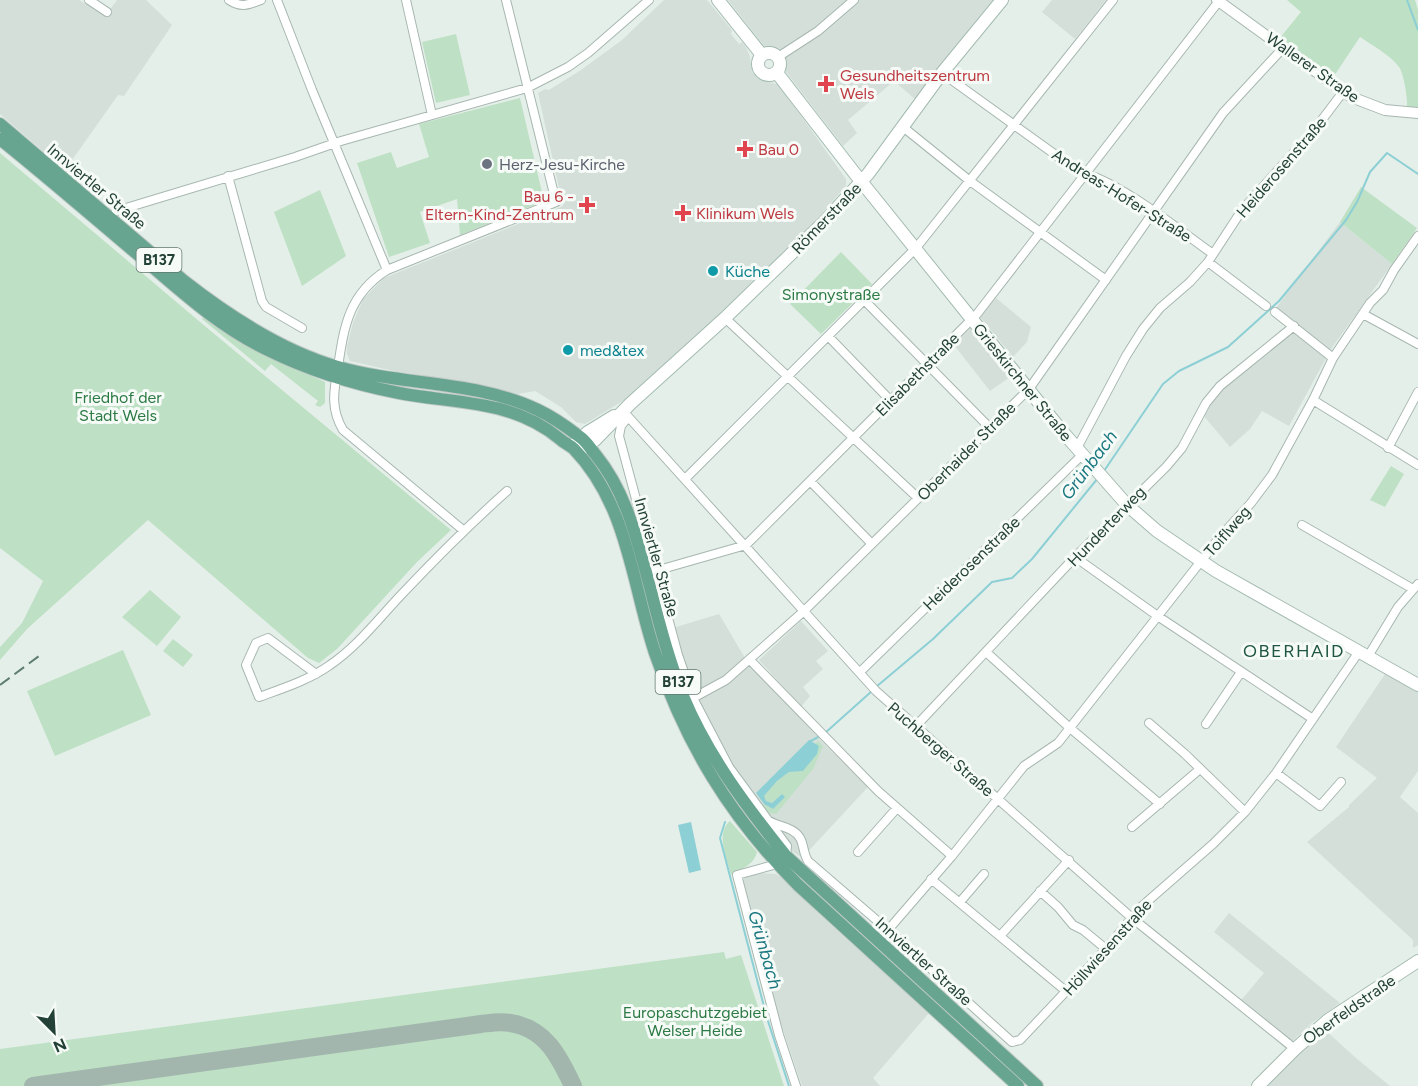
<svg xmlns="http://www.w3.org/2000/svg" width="1418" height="1086" font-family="Figtree,sans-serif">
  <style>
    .built { fill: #d3dfd8 }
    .green { fill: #bee0c4 }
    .water { fill: #8ccfd5 }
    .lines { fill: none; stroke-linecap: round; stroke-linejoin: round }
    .stream { stroke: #8ccfd5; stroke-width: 2 }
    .taxiway { stroke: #a2b6ae; stroke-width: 18 }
    .minor-casing { stroke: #a7b7b0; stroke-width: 10 }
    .tertiary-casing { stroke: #a7b7b0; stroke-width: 12 }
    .secondary-casing { stroke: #a3bbb0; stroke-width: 14 }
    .primary-casing { stroke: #c1cac7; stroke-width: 14 }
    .minor { stroke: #fff; stroke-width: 8 }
    .tertiary { stroke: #fff; stroke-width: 10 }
    .secondary { stroke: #fff; stroke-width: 12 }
    .primary { stroke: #68a591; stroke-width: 12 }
    .rail { stroke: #5e7d72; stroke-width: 2; stroke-dasharray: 12 6; stroke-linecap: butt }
    .health-dot { fill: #e0444e; stroke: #f6fbf8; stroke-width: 2 }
    .worship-dot { fill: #6b7280; stroke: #f6fbf8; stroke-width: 2 }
    .culture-dot { fill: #0f9aa8; stroke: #f6fbf8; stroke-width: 2 }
    .labels { text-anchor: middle; stroke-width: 6; stroke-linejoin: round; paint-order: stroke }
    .shield { fill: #f6fbf8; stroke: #627971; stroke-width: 1.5 }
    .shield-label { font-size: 15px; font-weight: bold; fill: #234137 }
    .street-label { font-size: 16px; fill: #234137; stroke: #f6fbf8 }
    .health-label { font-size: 16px; fill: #be3a42; stroke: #f6fbf8; text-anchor: start }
    .worship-label { font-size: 16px; fill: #5b616d; stroke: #f6fbf8; text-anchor: start }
    .culture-label { font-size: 16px; fill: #0d838f; stroke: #f6fbf8; text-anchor: start }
    .park-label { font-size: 16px; fill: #2c7a44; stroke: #f6fbf8 }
    .water-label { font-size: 18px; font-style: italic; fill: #1a7780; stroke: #f6fbf8 }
    .neighbourhood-label { font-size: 18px; letter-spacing: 1.5px; fill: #1e5543; stroke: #f6fbf8 }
  </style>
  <rect width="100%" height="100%" fill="#e5efe9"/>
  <path class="built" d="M0 0H79L106 15 117 0H146L172 25 124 96 118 95 65 170 0 114Z
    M664 0H707L732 30 731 34 739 44 742 42 746 47 750 57 752 72 757 78 779 85 846 179V186L815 221 718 316 626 399 585 424 576 422 561 407 535 391 518 394 484 385 398 372 350 361 347 354V346L353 323 363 299 384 278 563 206 538 93 545 89 549 90 581 70 622 40Z
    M728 0H998L916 100 894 81 848 120 857 133 843 146 783 68V56L780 51 766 48Z
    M1052 0H1106L1075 39 1042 12Z
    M1340 222 1392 264 1331 349 1289 426 1262 411 1250 429 1230 447 1203 415 1214 395 1300 327 1276 308Z
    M996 298 1031 327 1027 342 1013 357 980 317Z
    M970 328 1010 377 990 391 954 345Z
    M719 614 745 658 825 745 868 787 802 858 785 846 731 776 666 630Z
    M801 621 828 651 816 661 823 669 803 687 810 696 801 707 759 660Z
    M1385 674 1418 691V771L1400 797 1418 813V945L1413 948V940L1307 842 1349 807V805L1377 778 1336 747Z
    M756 873 776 874 784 879 819 914 861 952 879 964 929 1013 873 1078 880 1086H802L777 1012 741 886 745 877Z
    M1229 913 1340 1003 1313 1022 1285 1048 1232 1004 1243 998 1264 973 1214 932Z
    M1325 1030 1356 1058 1390 1086H1267L1311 1040Z"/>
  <path class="green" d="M1287 0H1415L1418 10V109H1407C1408 100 1404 74 1399 67 1389 54 1373 46 1360 37L1332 79 1279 39 1301 12Z
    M456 34 470 95 436 103 422 42Z
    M520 98 544 201 460 235 457 199 420 212 430 243 389 257 357 163 391 152 397 168 429 157 419 124Z
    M0 153 206 327 451 530 417 562 337 649 319 663 308 658 148 520 27 629 0 660V647L22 623 43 581 0 548Z
    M1361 187 1417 228 1392 264 1340 222Z
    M320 190 346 256 302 286 274 212Z
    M841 252 872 284 821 334 790 304Z
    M204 317 259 352 325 382V403L320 407 315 405 318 401 271 364 265 371 202 319Z
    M1391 466 1404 474 1385 507 1370 500Z
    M150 590 181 617 157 646 122 617Z
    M173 639 193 655 183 667 163 651Z
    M123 650 151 715 55 756 27 691Z
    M818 741 823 746 813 769 776 814 769 813 762 806 764 804 773 809 784 797 782 794 771 803 766 801 764 796 777 781 789 772 803 771 817 754 818 746 815 744Z
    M730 821 757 852C754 865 741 869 731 875 727 859 715 834 730 821Z
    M724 952 726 959 741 955 784 1086H0V1049Z"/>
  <path class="water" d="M809 740 819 746 817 754 803 771 789 772 777 781 764 796 766 801 772 803 782 794 785 797 773 809 764 804 756 793Z
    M691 822 701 870 689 873 678 825Z"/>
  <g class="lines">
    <path class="stream" d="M1407 0 1418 30
      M1104 471 1163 384 1179 371 1228 347 1279 301 1346 220 1357 202 1370 172 1387 153 1418 174
      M876 687 933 639 992 582 1012 578 1032 559 1098 478
      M825 733 872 691
      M809 742 820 736
      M725 822 720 838 767 1018 789 1086"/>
    <path class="taxiway" d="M33 1086 481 1024C490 1023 501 1021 510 1023 545 1028 559 1056 573 1086"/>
    <g class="minor-casing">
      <path id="minor" d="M89 0 107 12
        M229 0C241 8 248 5 261 0
        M277 0 312 90 387 270
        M406 0 432 115
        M778 57 818 31 854 0
        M942 73 1078 171C1122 183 1175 227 1213 254
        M903 127 970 181 1106 280
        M228 176 262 301 266 307 302 328
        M116 211 295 157 341 141 527 88 568 67 588 53 649 0
        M1208 262 1266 306
        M864 300 990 428
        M1275 312 1333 358
        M1363 314 1418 344
        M725 318 918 498
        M828 336 891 401
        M1313 400 1418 465
        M623 411 876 691 1132 918 1295 1049
        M628 417 621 426 619 436 678 655 693 698 729 767 787 846 786 856 777 864 737 875 779 1035 796 1086
        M1077 448 1126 356 1143 329 1160 308 1190 282 1208 262 1242 210 1315 129 1343 92
        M1388 448 1418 392
        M686 478 916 248 1113 0
        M810 481 872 544
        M1302 525 1413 589
        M463 530 343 430C330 408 334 390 338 367 344 326 349 294 387 270L556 202 506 0
        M1075 557 1159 617 1313 719
        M655 571 746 545 977 314 1219 1
        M986 652 1070 728 1160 804
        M1367 658 1398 607 1418 584
        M750 660 878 791 952 856
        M860 672 1082 455
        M316 674 268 638 256 643 246 665 259 697C284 688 309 680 330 665 358 646 379 618 402 594 436 558 470 524 507 491
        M693 698 726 680 804 611 1029 389 1223 113 1283 48
        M1149 723 1185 754 1245 812
        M1206 724 1241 672
        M915 727 1075 557 1166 467 1182 448 1206 403 1220 386 1294 326
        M1276 773 1320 806 1341 782
        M766 819C776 827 793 826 800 838 804 845 803 853 808 861L888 930 1012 1042 1020 1040 1106 949 1141 907 1213 844 1245 812 1276 773 1358 653
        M1132 827 1200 769
        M858 852 897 808
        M931 879 1067 992
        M1040 891 1058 907 1073 925 1083 930 1106 949
        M960 902 984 874
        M888 930 952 856 1024 766 1058 743 1220 537 1251 503 1272 475 1313 400 1333 358 1370 303 1383 290 1394 270 1418 236
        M1000 936 1069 860"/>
    </g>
    <g class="tertiary-casing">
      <path id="tertiary" d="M1217 0 1351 97 1385 110 1418 113"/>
    </g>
    <g class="secondary-casing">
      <path id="secondary" d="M718 0 762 55
        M758 64a11 11 0 1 1 22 0a11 11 0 1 1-22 0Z
        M777 73 856 175 1061 430 1127 505 1157 531 1216 571 1418 685
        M575 444 588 432 614 416
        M580 450 595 440 630 404 725 318 824 222 868 174 942 73 1002 0
        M1258 1086 1295 1049 1328 1020 1418 961"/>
    </g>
    <g class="primary-casing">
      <path id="primary" d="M0 124 184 281C230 317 282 351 338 367 404 386 476 380 538 410 553 417 567 427 580 437 586 441 590 448 595 454 627 493 637 540 650 587 659 624 669 661 683 696 708 756 746 806 786 856L1037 1086
        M0 139C50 179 99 222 148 263 185 295 222 328 266 349 308 370 353 384 399 393 456 404 512 399 560 439 564 443 570 445 574 449 628 505 632 584 655 653 686 744 730 817 798 885L1018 1086"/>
    </g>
    <use href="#minor" class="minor"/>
    <use href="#tertiary" class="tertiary"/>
    <use href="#secondary" class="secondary"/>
    <use href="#primary" class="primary"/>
    <path class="rail" d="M0 685 43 653"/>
  </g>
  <g class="health-dot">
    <path d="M823 75h6v6h6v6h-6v6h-6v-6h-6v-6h6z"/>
    <path d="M742 140h6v6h6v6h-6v6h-6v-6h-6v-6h6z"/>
    <path d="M584 196h6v6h6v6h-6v6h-6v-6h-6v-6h6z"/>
    <path d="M680 204h6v6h6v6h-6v6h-6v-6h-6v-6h6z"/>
  </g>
  <circle class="worship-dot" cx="487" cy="164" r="6"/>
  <g class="culture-dot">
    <circle cx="713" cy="271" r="6"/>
    <circle cx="568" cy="350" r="6"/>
  </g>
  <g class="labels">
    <g class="shield">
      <rect x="136.5" y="248" width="45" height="24" rx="4.5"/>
      <rect x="655.5" y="670" width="45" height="24" rx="4.5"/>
    </g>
    <g class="shield-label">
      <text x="159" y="265">B137</text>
      <text x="678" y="687">B137</text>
    </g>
    <g class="street-label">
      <text transform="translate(1313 67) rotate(35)" y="6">Wallerer Straße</text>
      <text transform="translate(1281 167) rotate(-49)" y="6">Heiderosenstraße</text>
      <text transform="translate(97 186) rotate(40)" y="6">Innviertler Straße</text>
      <text transform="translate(1122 195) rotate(32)" y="6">Andreas-Hofer-Straße</text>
      <text transform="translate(826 218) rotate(-46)" y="6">Römerstraße</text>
      <text transform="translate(917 374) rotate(-45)" y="6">Elisabethstraße</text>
      <text transform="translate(1023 382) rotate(51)" y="6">Grieskirchner Straße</text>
      <text transform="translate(966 451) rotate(-45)" y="6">Oberhaider Straße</text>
      <text transform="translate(1106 526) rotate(-46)" y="6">Hunderterweg</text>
      <text transform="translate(1227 531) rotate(-49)" y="6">Toiflweg</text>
      <text transform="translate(657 557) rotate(74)" y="6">Innviertler Straße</text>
      <text transform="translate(971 563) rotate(-44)" y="6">Heiderosenstraße</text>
      <text transform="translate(941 749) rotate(41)" y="6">Puchberger Straße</text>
      <text transform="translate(1107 947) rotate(-48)" y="6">Höllwiesenstraße</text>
      <text transform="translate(924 961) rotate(42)" y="6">Innviertler Straße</text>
      <text transform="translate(1349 1009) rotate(-35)" y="6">Oberfeldstraße</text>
    </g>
    <g class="health-label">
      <text x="840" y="81">Gesundheitszentrum<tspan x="840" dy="18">Wels</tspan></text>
      <text x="758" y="155">Bau 0</text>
      <text x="574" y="202" text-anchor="end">Bau 6 -<tspan x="574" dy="18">Eltern-Kind-Zentrum</tspan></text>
      <text x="696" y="219">Klinikum Wels</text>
    </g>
    <g class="worship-label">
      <text x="499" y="170">Herz-Jesu-Kirche</text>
    </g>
    <g class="culture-label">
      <text x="725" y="277">Küche</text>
      <text x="580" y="356">med&amp;tex</text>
    </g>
    <g class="park-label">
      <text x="831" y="300">Simonystraße</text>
      <text x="118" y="403">Friedhof der<tspan x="118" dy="18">Stadt Wels</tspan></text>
      <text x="695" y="1018">Europaschutzgebiet<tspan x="695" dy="18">Welser Heide</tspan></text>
    </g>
    <g class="water-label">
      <text transform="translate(1089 465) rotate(-53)" y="6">Grünbach</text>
      <text transform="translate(765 950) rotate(74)" y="6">Grünbach</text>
    </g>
    <g class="neighbourhood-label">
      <text x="1294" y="657">OBERHAID</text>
    </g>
  </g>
  <g transform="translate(54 1032) rotate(156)" stroke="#f6fbf8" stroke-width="4.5" paint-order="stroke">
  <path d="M0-4.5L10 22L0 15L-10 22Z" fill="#234137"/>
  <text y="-9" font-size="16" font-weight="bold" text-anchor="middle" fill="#234137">N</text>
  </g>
</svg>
